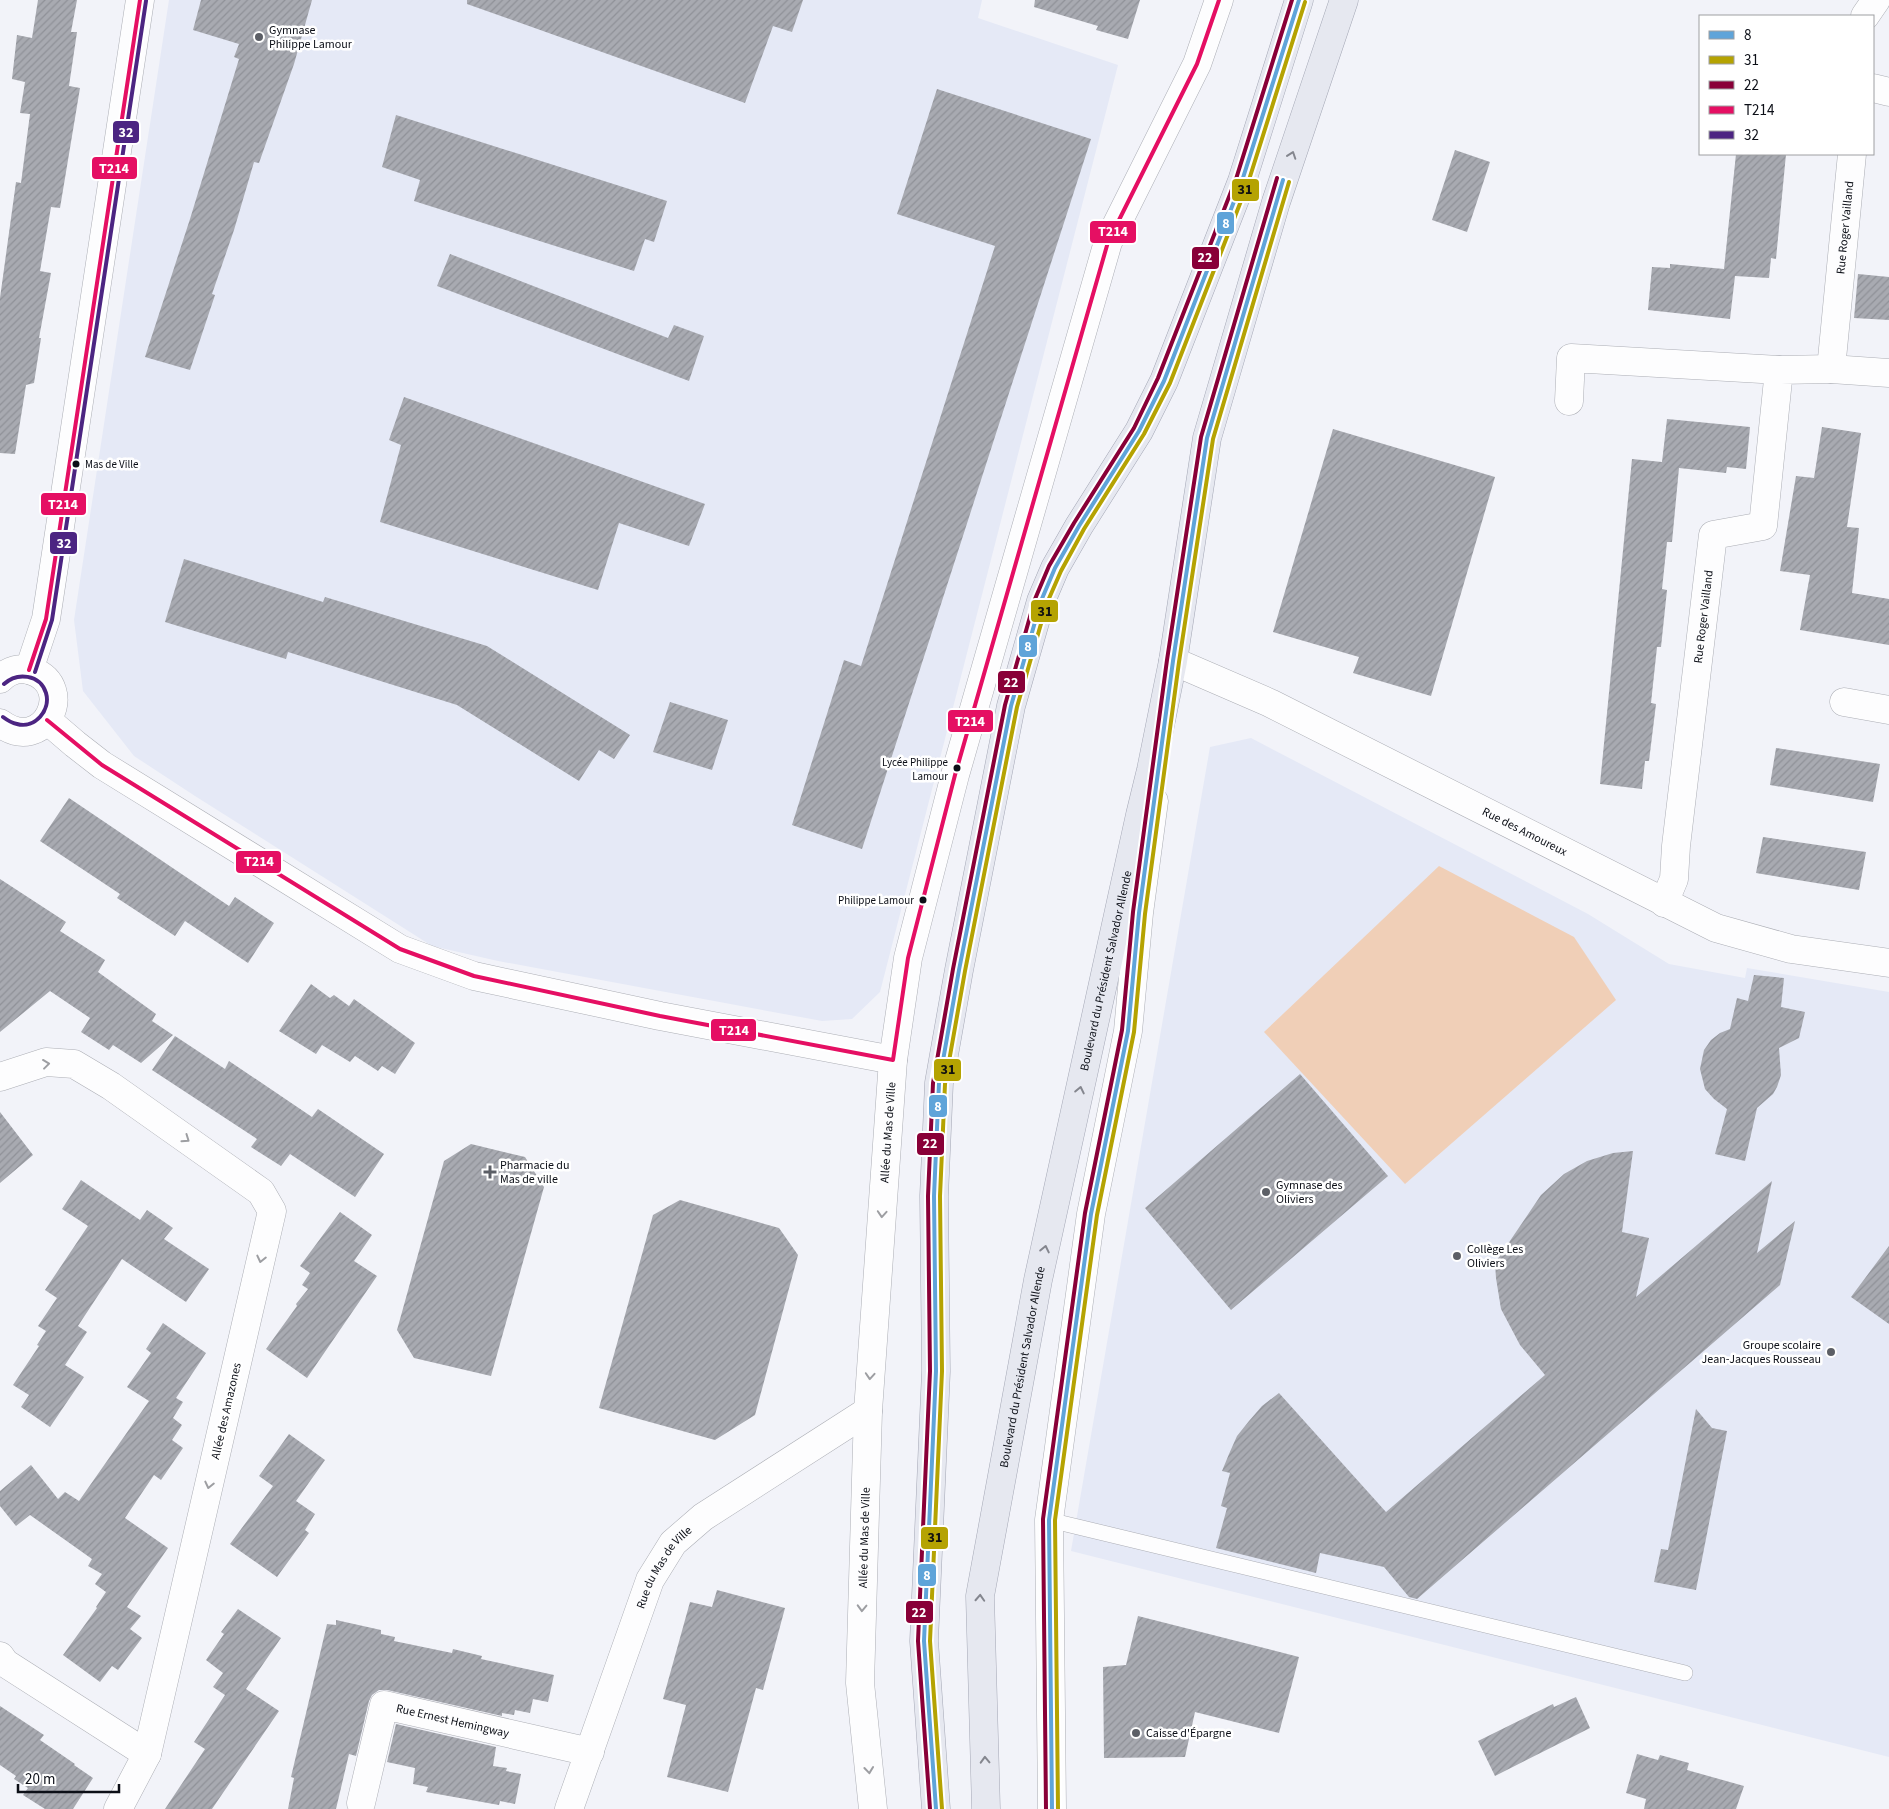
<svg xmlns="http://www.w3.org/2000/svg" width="1889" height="1809" font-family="'Source Sans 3',sans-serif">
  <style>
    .built { fill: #e5e9f6 }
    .green { fill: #f0cfb7 }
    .building { fill: url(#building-hatch) }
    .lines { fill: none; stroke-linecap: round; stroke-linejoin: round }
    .lane-casing { stroke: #acaeb5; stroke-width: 16 }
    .street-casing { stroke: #acaeb5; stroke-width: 29 }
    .secondary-casing { stroke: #acaeb5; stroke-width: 29 }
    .primary-casing { stroke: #a4a7b5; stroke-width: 29 }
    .lane { stroke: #fdfdfe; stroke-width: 15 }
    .street { stroke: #fdfdfe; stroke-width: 28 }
    .secondary { stroke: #fdfdfe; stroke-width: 28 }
    .primary { stroke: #e6e8f0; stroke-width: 28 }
    .bus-1-casing { stroke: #fff; stroke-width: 8 }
    .bus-2-casing { stroke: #fff; stroke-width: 8 }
    .bus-3-casing { stroke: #fff; stroke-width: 8 }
    .bus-4-casing { stroke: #fff; stroke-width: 8 }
    .bus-5-casing { stroke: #fff; stroke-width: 8 }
    .bus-1 { stroke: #5fa4d9; stroke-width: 4 }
    .bus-2 { stroke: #b5a302; stroke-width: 4 }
    .bus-3 { stroke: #890038; stroke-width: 4 }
    .bus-4 { stroke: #e50f63; stroke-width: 4 }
    .bus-5 { stroke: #4c2582; stroke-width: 4 }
    .oneway { stroke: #84868e }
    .oneway2 { stroke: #9d9ea2 }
    .poi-dot { fill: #5c5f66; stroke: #fff; stroke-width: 2 }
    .bus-dot { fill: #0c0f17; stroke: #fff; stroke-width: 2 }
    .labels { text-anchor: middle; stroke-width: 5; stroke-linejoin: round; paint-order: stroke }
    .bus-label { font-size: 11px; fill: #0c0f17; stroke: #fff; text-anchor: end }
    .poi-label { font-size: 12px; fill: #0c0f17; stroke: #fff; text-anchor: start }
    .street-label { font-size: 12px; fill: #0c0f17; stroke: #fff }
    .line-badge { stroke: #fff; stroke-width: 2 }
    .badge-label { font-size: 14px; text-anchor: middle; font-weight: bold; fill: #fff }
    .pale-badge-label { font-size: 14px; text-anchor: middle; font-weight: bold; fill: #111 }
  </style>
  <defs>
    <pattern id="building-hatch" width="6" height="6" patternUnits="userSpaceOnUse" patternTransform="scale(1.25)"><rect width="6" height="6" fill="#a8aab1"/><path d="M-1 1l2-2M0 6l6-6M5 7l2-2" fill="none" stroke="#8f9198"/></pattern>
  </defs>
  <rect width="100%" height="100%" fill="#f2f3f9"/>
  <path class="built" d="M169 0H982L978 18 1118 65 880 992 852 1019 822 1021 498 961 432 946 195 796 134 756 83 691 74 620Z
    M1251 738 1588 914 1669 964 1745 978 1747 968 1889 992V1757L1071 1551 1210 747Z"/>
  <path class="green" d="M1439 866 1574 937 1616 1000 1405 1184 1264 1032Z"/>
  <path class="building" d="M38 0H77L71 32H77L69 86 80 88 60 208 51 207 40 271 51 273 39 338H41L34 383 26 385 15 454 0 453V298L16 182 21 183 30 114 20 113 25 82 12 79 17 35 32 38Z
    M201 0H312L294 64 259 163 254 162 234 230 212 294 215 295 190 370 145 357 190 219 239 59 234 57 239 44 193 30Z
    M467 0H803L792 32 773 26 745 103 467 4Z
    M1035 0H1140L1128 39 1096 30 1098 26 1034 7Z
    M937 89 1091 139 862 849 792 825 844 660 861 666 995 246 897 214Z
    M396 115 667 201 654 242 645 239 634 271 414 201 420 180 382 167Z
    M1455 150 1490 162 1467 232 1432 220Z
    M1736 154H1786L1776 259 1771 258 1769 278 1735 276 1730 319 1648 310 1652 267 1670 268V264L1724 269Z
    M450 254 668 338 674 325 704 336 689 381 437 286Z
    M1858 274 1889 277V320L1854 318Z
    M404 397 705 504 689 546 619 523 598 590 380 522 401 445 389 440Z
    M1667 419 1750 427 1746 469 1727 467 1726 473 1679 468 1672 542H1667L1662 589 1667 590 1661 647H1657L1651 703 1656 704 1649 761H1645L1642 789 1600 784 1632 459 1662 462Z
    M1822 427 1861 433 1847 527 1859 528 1852 593 1889 599V645L1800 630 1810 575 1780 571 1796 476 1814 478Z
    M1333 429 1495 477 1431 696 1353 673 1359 657 1273 632Z
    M184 559 323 602 325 597 487 646 630 735 614 759 599 750 579 781 457 705 288 652 286 659 165 622Z
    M670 702 728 720 712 770 653 752Z
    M1776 748 1880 764 1873 802 1770 785Z
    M69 798 229 906 235 897 274 923 248 963 185 921 175 936 117 898 120 894 40 841Z
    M1763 837 1866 852 1859 890 1756 873Z
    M0 879 66 922 60 931 105 960 98 972 156 1014 152 1021 173 1035 141 1063 113 1045 109 1050 81 1032 90 1018 50 991 0 1032Z
    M1754 975 1784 978 1781 1007 1805 1012 1799 1038 1779 1048 1781 1075 1777 1087 1773 1094 1757 1108 1745 1161 1715 1154 1727 1109 1714 1099 1705 1089 1700 1069 1704 1050 1711 1040 1720 1033 1730 1029 1737 998 1748 1001Z
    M311 984 330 998 334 995 349 1006 354 999 415 1043 395 1074 382 1066 378 1071 355 1056 350 1062 322 1045 316 1054 279 1031Z
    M175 1036 225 1069 229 1061 312 1117 318 1109 384 1154 355 1197 290 1154 281 1166 251 1147 257 1139 152 1070Z
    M1300 1074 1388 1176 1231 1310 1145 1208Z
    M0 1112 33 1155 0 1183Z
    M471 1144 525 1157 544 1187 491 1376 414 1358 397 1330 444 1161Z
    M1633 1151 1622 1232 1649 1238 1636 1297 1772 1181 1757 1253 1795 1221 1780 1285 1417 1599 1409 1597 1384 1567 1320 1553 1316 1573 1216 1548 1227 1508 1221 1506 1230 1473 1222 1471 1229 1454 1237 1436 1249 1421 1262 1406 1279 1393 1386 1512 1545 1375 1520 1345 1501 1309 1496 1278 1495 1263 1541 1195 1564 1174 1587 1161 1613 1153Z
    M81 1180 140 1220 147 1210 173 1228 164 1239 209 1269 186 1302 122 1259 78 1326 87 1332 65 1365 84 1377 50 1427 21 1407 29 1395 13 1385 39 1346 37 1345 46 1331 38 1326 57 1298 45 1290 88 1226 62 1209Z
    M680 1200 779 1228 798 1255 755 1415 715 1440 599 1408 653 1215Z
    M340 1212 372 1235 354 1261 377 1276 307 1378 266 1349 297 1306 296 1304 308 1289 302 1285 310 1273 300 1266Z
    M1889 1246V1324L1851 1297Z
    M163 1323 206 1353 176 1398 183 1402 173 1418 182 1425 172 1440 183 1448 161 1480 154 1475 125 1518 168 1548 127 1607 141 1616 130 1629 142 1638 118 1670 112 1666 100 1682 63 1655 97 1608 96 1607 106 1592 95 1584 102 1574 88 1566 92 1559 30 1515 16 1526 0 1506V1491L31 1465 58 1499 65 1492 79 1501 149 1401 127 1387 151 1353 146 1349Z
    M1696 1409 1712 1428 1727 1431 1696 1590 1654 1582 1661 1549 1668 1550Z
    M289 1434 325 1460 296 1501 315 1514 305 1530 309 1533 277 1577 230 1544 273 1486 259 1476Z
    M717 1590 785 1608 763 1690 756 1688 728 1792 667 1777 686 1705 663 1699 690 1602 712 1607Z
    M238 1609 281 1638 246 1689 279 1711 212 1809H165L205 1749 194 1742 225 1695 213 1687 223 1673 206 1660 224 1634 221 1632Z
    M1138 1616 1299 1657 1279 1733 1195 1712 1185 1757 1104 1758 1103 1667 1126 1665Z
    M336 1620 381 1630V1634L395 1637 394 1641 452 1653 453 1649 482 1656 481 1659 554 1675 548 1702 533 1699 530 1713 515 1710 514 1715 502 1713V1716L387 1690H379L372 1695 369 1701 356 1756 349 1754 336 1809H288L294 1778 291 1777 327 1624 336 1625Z
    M1576 1697 1590 1728 1495 1776 1478 1741 1553 1704 1554 1707Z
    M0 1706 44 1735 40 1740 75 1764 74 1765 93 1778 73 1809H45L23 1795 28 1788 14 1779 16 1776 0 1765Z
    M396 1724 496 1747 493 1766 507 1768 506 1771 521 1774 515 1804 500 1801 499 1805 426 1792 428 1787 413 1784 415 1768 387 1762Z
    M1637 1754 1658 1760 1660 1755 1689 1763 1687 1770 1744 1786 1736 1809H1644L1646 1799 1626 1793Z"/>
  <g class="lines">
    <g class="lane-casing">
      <path id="lane" d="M1049 1520 1685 1673"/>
    </g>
    <g class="street-casing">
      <g id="street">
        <path d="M1865 16 1876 0"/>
        <path d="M1873 88 1889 92"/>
        <path d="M1831 369 1889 373"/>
        <path d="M1569 401 1571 358 1779 370"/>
        <path d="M29 670 46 619 140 0"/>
        <path d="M0 679C9 670 20 667 32 671 77 687 44 756 0 723"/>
        <path d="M1844 702 1889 710"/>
        <path d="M47 720 75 744 102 765 400 949 474 976 660 1016 893 1060"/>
        <path id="s1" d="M1664 903 1674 879 1676 846 1713 535 1763 526 1779 370 1831 369 1852 154"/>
        <path d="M0 1077 46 1062 74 1064 111 1086 261 1192 272 1211 147 1754 118 1809"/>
        <path d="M0 1656 5 1663 147 1754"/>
        <path id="s2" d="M361 1803 384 1705 590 1752"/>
        <path id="s3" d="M569 1809 650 1580 673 1543 703 1517 868 1411"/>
        <path id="s4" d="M873 1809 860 1683 868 1411 893 1060 908 958 955 775 1108 242 1197 64 1219 0"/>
        <path d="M1052 1809 1049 1520 1091 1214 1128 1031 1139 913 1154 801"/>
      </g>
    </g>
    <g class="secondary-casing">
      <g id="secondary">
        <path id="s5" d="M1173 661 1270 703 1716 928 1791 949 1889 963"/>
      </g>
    </g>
    <g class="primary-casing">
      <g id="primary">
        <path d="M936 1809 924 1641 936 1371 934 1196 939 1083 959 970 1011 706 1041 601 1055 568 1079 526 1139 431 1164 381 1242 181 1299 0"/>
        <path id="s6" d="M986 1809 980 1596 1038 1280 1140 815 1151 770 1173 661 1207 438 1276 202 1344 0"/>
      </g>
    </g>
    <use href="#lane" class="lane"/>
    <use href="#street" class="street"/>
    <use href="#secondary" class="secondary"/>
    <use href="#primary" class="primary"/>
    <g class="bus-1-casing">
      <path id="bus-1" d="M936 1809 924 1641 936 1371 934 1196 939 1083 959 970 1011 706 1041 601 1055 568 1079 526 1139 431 1164 381 1242 181 1299 0
        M1052 1809 1049 1520 1091 1214 1128 1031 1139 913 1173 661 1207 438 1283 180"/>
    </g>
    <g class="bus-2-casing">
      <path id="bus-2" d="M942 1809 930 1641 942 1371 940 1196 945 1084 965 971 1017 707 1047 603 1061 571 1084 529 1144 434 1170 383 1248 183 1305 2
        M1058 1809 1055 1520 1097 1215 1134 1032 1145 914 1179 662 1213 439 1289 182"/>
    </g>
    <g class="bus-3-casing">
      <path id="bus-3" d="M930 1809 918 1641 930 1371 928 1196 933 1083 953 969 1005 705 1035 599 1049 566 1074 523 1134 428 1158 378 1236 179 1292 0
        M1046 1809 1043 1519 1085 1213 1122 1030 1133 912 1167 660 1201 437 1277 178"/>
    </g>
    <g class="bus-4-casing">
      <path id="bus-4" d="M29 670 46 619 140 0
        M47 720 102 765 400 949 474 976 660 1016 893 1060 908 958 955 775 1108 242 1197 64 1219 0"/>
    </g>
    <g class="bus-5-casing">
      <path id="bus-5" d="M35 672 52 620 146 1
        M3 717C7 720 12 723 17 724 35 729 51 710 46 693 40 674 17 672 4 684"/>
    </g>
    <use href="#bus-1" class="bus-1"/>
    <use href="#bus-2" class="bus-2"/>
    <use href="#bus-3" class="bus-3"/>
    <use href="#bus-4" class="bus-4"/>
    <use href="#bus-5" class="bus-5"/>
  </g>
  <defs><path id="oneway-chevron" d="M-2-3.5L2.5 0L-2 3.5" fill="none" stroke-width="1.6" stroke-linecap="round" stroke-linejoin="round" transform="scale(1.25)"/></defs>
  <g class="oneway">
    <use href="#oneway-chevron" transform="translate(1292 155) rotate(-71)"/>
    <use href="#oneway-chevron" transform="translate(1080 1090) rotate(-78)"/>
    <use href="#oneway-chevron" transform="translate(1045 1249) rotate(-78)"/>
    <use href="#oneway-chevron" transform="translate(980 1598) rotate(-87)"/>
    <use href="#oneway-chevron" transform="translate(985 1760) rotate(-92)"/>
  </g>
  <g class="oneway2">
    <use href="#oneway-chevron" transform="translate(46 1064) rotate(-7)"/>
    <use href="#oneway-chevron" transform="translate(186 1139) rotate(35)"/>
    <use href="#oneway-chevron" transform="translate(882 1214) rotate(94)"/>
    <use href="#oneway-chevron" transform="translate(261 1259) rotate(103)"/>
    <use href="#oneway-chevron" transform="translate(870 1376) rotate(94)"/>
    <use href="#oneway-chevron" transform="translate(209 1485) rotate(103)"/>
    <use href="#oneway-chevron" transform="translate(862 1608) rotate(92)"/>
    <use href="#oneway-chevron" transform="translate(869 1770) rotate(84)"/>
  </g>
  <g class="poi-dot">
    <circle cx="259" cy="37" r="5"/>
    <path d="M487.5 1164.5h5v5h5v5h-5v5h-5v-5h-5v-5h5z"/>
    <circle cx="1266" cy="1192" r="5"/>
    <circle cx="1457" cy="1256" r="5"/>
    <circle cx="1831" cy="1352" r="5"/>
    <circle cx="1136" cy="1733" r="5"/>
  </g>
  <g class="bus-dot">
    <circle cx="76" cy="464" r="4.5"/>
    <circle cx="957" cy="768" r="4.5"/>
    <circle cx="923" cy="900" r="4.5"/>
  </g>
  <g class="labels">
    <g class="bus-label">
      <text x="85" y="468" text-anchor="start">Mas de Ville</text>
      <text x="948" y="766">Lycée Philippe<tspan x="948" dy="14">Lamour</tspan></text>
      <text x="914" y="904">Philippe Lamour</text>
    </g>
    <g class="poi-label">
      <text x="269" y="34">Gymnase<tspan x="269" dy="14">Philippe Lamour</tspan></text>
      <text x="500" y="1169">Pharmacie du<tspan x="500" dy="14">Mas de ville</tspan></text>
      <text x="1276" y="1189">Gymnase des<tspan x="1276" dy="14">Oliviers</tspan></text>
      <text x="1467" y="1253">Collège Les<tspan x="1467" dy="14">Oliviers</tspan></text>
      <text x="1821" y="1349" text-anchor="end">Groupe scolaire<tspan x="1821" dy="14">Jean-Jacques Rousseau</tspan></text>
      <text x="1146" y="1737">Caisse d'Épargne</text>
    </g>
    <g class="street-label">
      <text dy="4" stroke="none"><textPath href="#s1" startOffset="774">Rue Roger Vailland</textPath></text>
      <text dy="4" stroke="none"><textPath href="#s1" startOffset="290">Rue Roger Vailland</textPath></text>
      <text dy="4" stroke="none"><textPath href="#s5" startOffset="391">Rue des Amoureux</textPath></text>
      <text dy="4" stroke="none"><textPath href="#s6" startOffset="851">Boulevard du Président Salvador Allende</textPath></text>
      <text dy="4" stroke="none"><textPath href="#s4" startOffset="678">Allée du Mas de Ville</textPath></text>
      <text dy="4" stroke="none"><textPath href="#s6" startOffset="446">Boulevard du Président Salvador Allende</textPath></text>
      <text transform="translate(226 1411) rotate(-77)" y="4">Allée des Amazones</text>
      <text dy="4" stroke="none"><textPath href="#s4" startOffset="272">Allée du Mas de Ville</textPath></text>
      <text dy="4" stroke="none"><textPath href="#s3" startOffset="261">Rue du Mas de Ville</textPath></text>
      <text dy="4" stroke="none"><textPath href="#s2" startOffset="171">Rue Ernest Hemingway</textPath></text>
    </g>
  </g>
  <g class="line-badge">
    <rect x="112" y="120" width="28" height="24" rx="5" fill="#4c2582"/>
    <rect x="91" y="156" width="47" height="24" rx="5" fill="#e50f63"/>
    <rect x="1231" y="178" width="29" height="24" rx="5" fill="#b5a302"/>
    <rect x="1216" y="211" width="19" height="24" rx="5" fill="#5fa4d9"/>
    <rect x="1089" y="220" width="48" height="24" rx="5" fill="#e50f63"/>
    <rect x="1191" y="246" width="29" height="24" rx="5" fill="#890038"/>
    <rect x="40" y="492" width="47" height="24" rx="5" fill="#e50f63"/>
    <rect x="49" y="531" width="29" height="24" rx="5" fill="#4c2582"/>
    <rect x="1030" y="599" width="29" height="24" rx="5" fill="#b5a302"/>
    <rect x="1018" y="634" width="20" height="24" rx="5" fill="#5fa4d9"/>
    <rect x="997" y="670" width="29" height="24" rx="5" fill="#890038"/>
    <rect x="947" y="709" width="47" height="24" rx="5" fill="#e50f63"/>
    <rect x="235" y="850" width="47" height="24" rx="5" fill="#e50f63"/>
    <rect x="710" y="1018" width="47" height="24" rx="5" fill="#e50f63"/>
    <rect x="933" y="1058" width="29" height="24" rx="5" fill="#b5a302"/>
    <rect x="928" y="1094" width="20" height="24" rx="5" fill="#5fa4d9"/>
    <rect x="916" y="1132" width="29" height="24" rx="5" fill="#890038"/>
    <rect x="920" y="1526" width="29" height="24" rx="5" fill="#b5a302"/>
    <rect x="917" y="1563" width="20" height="24" rx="5" fill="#5fa4d9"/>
    <rect x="905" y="1600" width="29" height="24" rx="5" fill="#890038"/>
  </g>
  <g class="badge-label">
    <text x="126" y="137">32</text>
    <text x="114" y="173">T214</text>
    <text x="1226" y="228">8</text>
    <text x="1113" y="236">T214</text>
    <text x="1205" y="262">22</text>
    <text x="63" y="509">T214</text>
    <text x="64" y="548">32</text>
    <text x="1028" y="651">8</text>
    <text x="1011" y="687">22</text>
    <text x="970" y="726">T214</text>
    <text x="259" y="866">T214</text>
    <text x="734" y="1035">T214</text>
    <text x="938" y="1111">8</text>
    <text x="930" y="1148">22</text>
    <text x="927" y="1580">8</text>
    <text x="919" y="1617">22</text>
  </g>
  <g class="pale-badge-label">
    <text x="1245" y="194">31</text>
    <text x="1045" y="616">31</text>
    <text x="948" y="1074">31</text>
    <text x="935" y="1542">31</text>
  </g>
  <rect x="1699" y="15" width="175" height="140" fill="#ffffff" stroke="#9e9fa2"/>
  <rect x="1709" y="31" width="25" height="8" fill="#5fa4d9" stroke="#9e9fa2"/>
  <text x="1744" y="40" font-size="15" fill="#0c0f17">8</text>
  <rect x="1709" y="56" width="25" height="8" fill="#b5a302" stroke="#9e9fa2"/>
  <text x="1744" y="65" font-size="15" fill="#0c0f17">31</text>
  <rect x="1709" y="81" width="25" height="8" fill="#890038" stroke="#9e9fa2"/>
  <text x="1744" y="90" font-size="15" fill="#0c0f17">22</text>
  <rect x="1709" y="106" width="25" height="8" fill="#e50f63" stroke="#9e9fa2"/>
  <text x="1744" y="115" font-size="15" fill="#0c0f17">T214</text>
  <rect x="1709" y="131" width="25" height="8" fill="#4c2582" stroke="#9e9fa2"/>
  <text x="1744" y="140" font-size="15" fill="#0c0f17">32</text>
  <path d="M18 1784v8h101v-8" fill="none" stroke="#0c0f17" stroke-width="2.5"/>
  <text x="25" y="1784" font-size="15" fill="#0c0f17" stroke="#ffffff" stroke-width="4" paint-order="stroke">20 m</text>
</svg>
